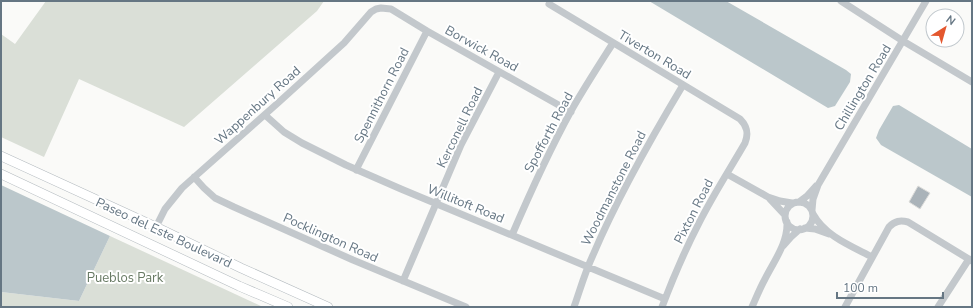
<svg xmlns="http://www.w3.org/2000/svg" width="973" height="308" font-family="'Nunito Sans',sans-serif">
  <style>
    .green { fill: #dadfd7 }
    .water { fill: #bbc7cb }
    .building { fill: #aab3b9; stroke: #dcdcda }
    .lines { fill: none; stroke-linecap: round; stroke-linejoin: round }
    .secondary-casing { stroke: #b3babf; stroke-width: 10 }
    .street { stroke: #c3c8cc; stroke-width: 7 }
    .secondary { stroke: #fff; stroke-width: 9 }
    .labels { text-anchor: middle; stroke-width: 4; stroke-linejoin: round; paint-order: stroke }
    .street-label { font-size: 13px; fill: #657683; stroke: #fff }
    .park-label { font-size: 13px; fill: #687a64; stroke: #fff }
  </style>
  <rect width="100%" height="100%" fill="#fafaf8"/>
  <path class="green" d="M46 1H324L317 11 184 127 79 79 44 157 1 137V34L15 44Z
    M110 236 263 307H1V292L79 301Z"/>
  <path class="water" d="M649 1H726L846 70 851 74 850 82 835 106 828 108Z
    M899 105 972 149V197L881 145 876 138 879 130 893 106Z
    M1 185 110 236 79 301 1 292Z"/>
  <path class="building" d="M918 186 930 193 920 209 909 202Z"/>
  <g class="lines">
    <g class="secondary-casing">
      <path id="secondary" d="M1 156 156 227 241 268 328 307
        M1 174 239 286 288 307"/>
    </g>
    <path class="street" d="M841 1 903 41 972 82
      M549 4 740 119C747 126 749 133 745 143 730 169 713 195 699 223 685 250 673 278 662 307
      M265 115 284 132 302 143 346 165 401 189 665 299
      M356 170 427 31
      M727 174 768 197 780 201 792 203
      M194 177 204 188 215 198 234 207 353 260 466 307
      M770 199 785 215
      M799 202 807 196 816 186
      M785 216a14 14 0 1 1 28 0a14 14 0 1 1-28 0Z
      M812 210 813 199 818 185 926 1
      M813 214C825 236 851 246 872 257
      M156 227 165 209 182 188 279 102 344 43 371 12 376 9 381 8 391 9 427 31 571 112
      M805 228 815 229 829 234
      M512 235C530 193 549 151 571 111 584 88 599 65 613 43
      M783 246 791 237 800 229
      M403 281 461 145 499 72
      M574 307C580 290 585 272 593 255 618 196 650 140 683 85
      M752 307C756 298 760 288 765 279 774 261 788 243 787 222
      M845 307 889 227C895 221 900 220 908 222L972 261
      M938 307 969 259"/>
    <use href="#secondary" class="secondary"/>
  </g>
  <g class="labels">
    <g class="street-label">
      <text transform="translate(482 48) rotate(29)" y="5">Borwick Road</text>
      <text transform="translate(655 54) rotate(31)" y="5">Tiverton Road</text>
      <text transform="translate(862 87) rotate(-59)" y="5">Chillington Road</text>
      <text transform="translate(381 95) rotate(-63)" y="5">Spennithorn Road</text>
      <text transform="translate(257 105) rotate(-42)" y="5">Wappenbury Road</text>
      <text transform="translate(459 127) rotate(-64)" y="5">Kerconell Road</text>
      <text transform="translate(548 132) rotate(-62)" y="5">Spofforth Road</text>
      <text transform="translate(613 188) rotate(-63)" y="5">Woodmanstone Road</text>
      <text transform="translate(466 203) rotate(22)" y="5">Willitoft Road</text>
      <text transform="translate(693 211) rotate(-63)" y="5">Pixton Road</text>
      <text transform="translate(164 232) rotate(25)" y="5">Paseo del Este Boulevard</text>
      <text transform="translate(331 237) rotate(24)" y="5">Pocklington Road</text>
    </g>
    <g class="park-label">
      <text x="125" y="282">Pueblos Park</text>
    </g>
  </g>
  <rect width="973" height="308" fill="none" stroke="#657683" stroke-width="4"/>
  <g transform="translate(945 28) rotate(37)"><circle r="19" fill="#ffffff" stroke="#c1c8cd"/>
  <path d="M0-3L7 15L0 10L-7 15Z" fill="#e4572e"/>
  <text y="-6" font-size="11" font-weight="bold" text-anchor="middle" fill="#657683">N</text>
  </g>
  <path d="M837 292v6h106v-6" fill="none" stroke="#657683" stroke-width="2"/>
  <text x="843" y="292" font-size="12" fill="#657683" stroke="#ffffff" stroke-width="3" paint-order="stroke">100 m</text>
</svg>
